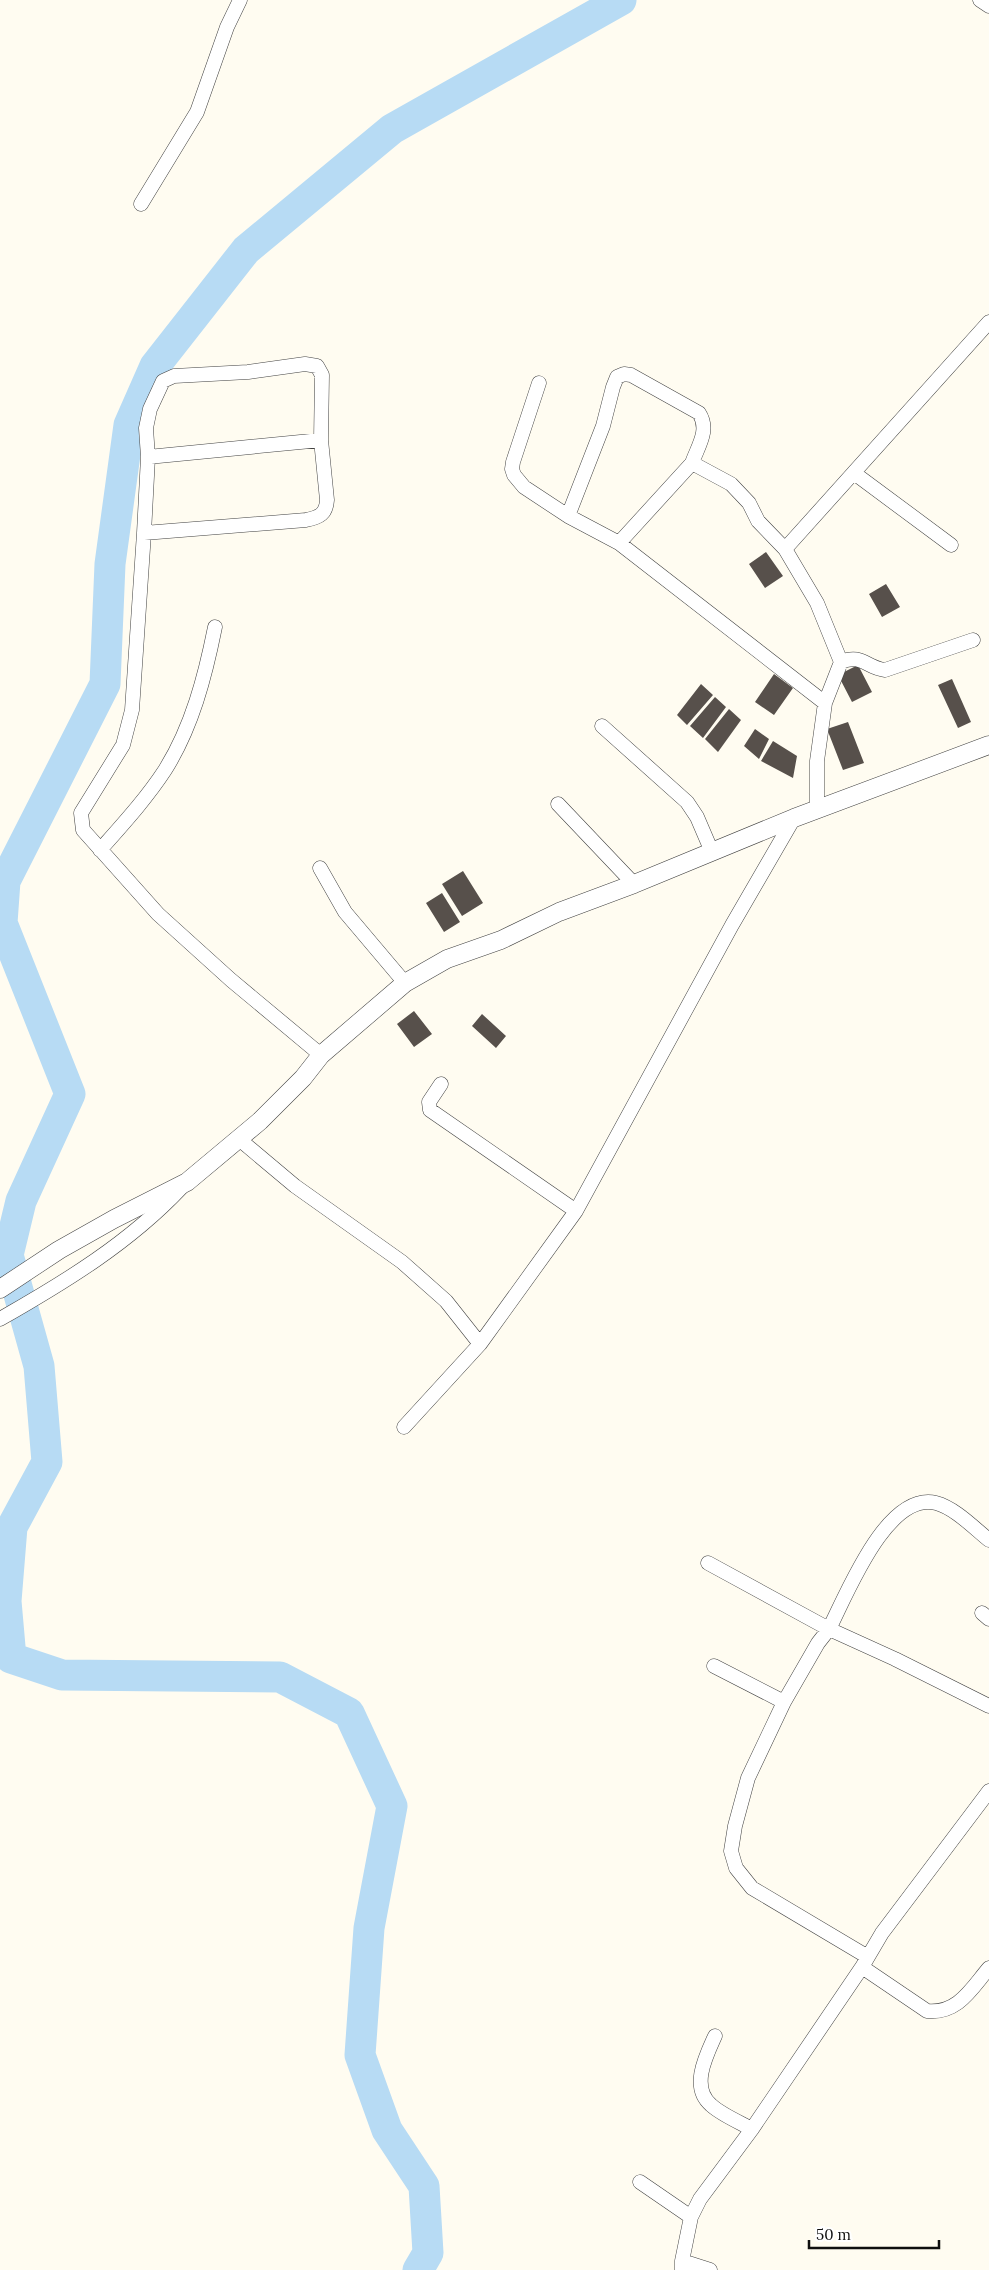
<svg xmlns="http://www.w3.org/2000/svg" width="989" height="2270" font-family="Lora,serif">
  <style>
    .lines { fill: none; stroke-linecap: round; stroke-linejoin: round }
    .river { stroke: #b7dbf4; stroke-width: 31 }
    .building { fill: #57504b }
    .minor-casing { stroke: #424242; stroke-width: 15 }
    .tertiary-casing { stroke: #424242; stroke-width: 19 }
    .minor { stroke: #fff; stroke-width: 14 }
    .tertiary { stroke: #fff; stroke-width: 18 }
  </style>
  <rect width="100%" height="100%" fill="#fffcf1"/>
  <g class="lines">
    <path class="river" d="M418 2270 428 2253 424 2186 387 2130 360 2055 369 1928 392 1806 349 1713 280 1677 62 1675 11 1658 6 1601 12 1527 47 1462 39 1366 8 1255 21 1201 70 1094 2 923 5 881 105 684 110 564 129 425 155 366 246 250 392 129 621 0"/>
  </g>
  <path class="building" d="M766 552 783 576 765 588 749 564Z
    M886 584 900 607 882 617 869 594Z
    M858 665 872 692 852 702 838 675Z
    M774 674 793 688 774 715 755 702Z
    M952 679 971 722 958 728 938 685Z
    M701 684 713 695 687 725 677 715Z
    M715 697 726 707 703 738 690 726Z
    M729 709 741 720 718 752 705 739Z
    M848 722 864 763 843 770 827 729Z
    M755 729 769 739 759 759 744 746Z
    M773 741 797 756 793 778 761 761Z
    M463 871 483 903 462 916 442 884Z
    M442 893 460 922 444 932 426 903Z
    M414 1011 432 1034 414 1047 397 1024Z
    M482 1014 506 1036 496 1048 472 1026Z"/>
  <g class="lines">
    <g class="minor-casing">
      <path id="minor" d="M980 0 989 6
        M141 204 197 112 227 27 240 0
        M305 364 317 366 322 375 321 440 327 500C326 514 320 517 306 520L144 533 148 457 146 428 150 409 163 381 174 376 248 372Z
        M539 383 513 462 512 469 514 475 524 487 568 516 619 543 825 703
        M148 457 321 440
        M854 473 951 545
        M568 516 603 426 613 387 617 377 624 374 631 375 699 413C710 430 698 446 692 463L731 484 749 503 758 521 785 549
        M144 533 132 710 123 745 81 813 83 830 158 914 231 980 321 1055
        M619 543 692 463
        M841 662C862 653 866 668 885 670L973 640
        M602 726 687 802 697 817 712 852
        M558 804 634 884
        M817 810V761L825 703 841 662 817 603 785 549 989 322
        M100 850C123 824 146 799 165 770 192 727 205 677 215 627
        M320 868 345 912 405 983
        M441 1084 429 1102 430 1110 576 1211
        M239 1139 295 1186 402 1262 446 1301 480 1344
        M0 1319C65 1282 129 1243 181 1188
        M404 1427 480 1344 576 1211 732 925 794 818
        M708 1563 829 1629C847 1594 887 1491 936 1503 955 1508 974 1528 989 1540
        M982 1613 989 1619
        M714 1666 784 1702 818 1643 829 1629 895 1659 989 1706
        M784 1702 748 1778 735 1826 731 1851 736 1868 752 1888 868 1957
        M862 1967 927 2011C958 2014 971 1989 989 1968
        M715 2036C706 2056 690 2087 711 2105 722 2115 739 2122 752 2129
        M640 2182 691 2217
        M682 2261 710 2270
        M682 2270V2261L691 2217 700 2199 752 2129 862 1967 882 1933 989 1791"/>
    </g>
    <g class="tertiary-casing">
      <path id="tertiary" d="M0 1289 59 1250 114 1219 187 1182 260 1121 303 1078 321 1055 405 983 447 959 501 940 559 912 634 884 794 818 989 745"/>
    </g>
    <use href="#minor" class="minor"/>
    <use href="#tertiary" class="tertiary"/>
  </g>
  <path d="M809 2240v8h130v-8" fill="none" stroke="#0f0f0f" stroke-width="2.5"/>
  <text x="816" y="2240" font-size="15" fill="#0f0f0f" stroke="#ffffff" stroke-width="4" paint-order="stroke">50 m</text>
</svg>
